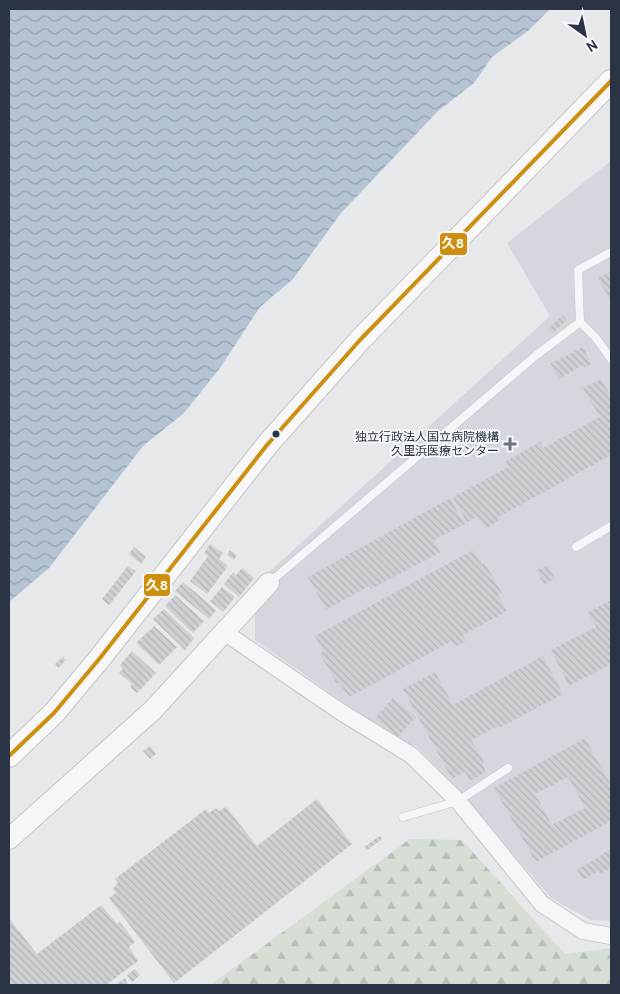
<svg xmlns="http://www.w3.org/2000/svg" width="620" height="994" font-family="Overpass,'Noto Sans JP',sans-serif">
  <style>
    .built { fill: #d4d7dd }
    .forest { fill: url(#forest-firs) }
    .water { fill: url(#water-waves) }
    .building { fill: url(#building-back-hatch); fill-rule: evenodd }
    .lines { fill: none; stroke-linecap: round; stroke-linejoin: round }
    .service-casing { stroke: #c4c6c8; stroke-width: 9 }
    .minor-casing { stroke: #c4c6c8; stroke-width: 18 }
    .tertiary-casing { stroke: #c4c6c8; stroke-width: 22 }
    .secondary-casing { stroke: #c4c6c8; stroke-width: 24 }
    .service { stroke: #f5f6f7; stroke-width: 8 }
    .minor { stroke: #f5f6f7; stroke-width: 16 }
    .tertiary { stroke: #f5f6f7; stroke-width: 20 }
    .secondary { stroke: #f8f8f8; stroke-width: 22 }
    .bus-1-casing { stroke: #f4f6f9; stroke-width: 8 }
    .bus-1 { stroke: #ce8f0e; stroke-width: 4 }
    .bus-dot { fill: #2b3445; stroke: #f4f6f9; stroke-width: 2 }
    .poi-dot { fill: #6c737f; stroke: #f4f6f9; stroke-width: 2 }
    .labels { text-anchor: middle; stroke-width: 4; stroke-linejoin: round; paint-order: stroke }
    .poi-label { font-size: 12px; fill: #2b3445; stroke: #f4f6f9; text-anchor: end }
    .line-badge { stroke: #f4f6f9; stroke-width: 2 }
    .badge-label { font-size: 14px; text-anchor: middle; font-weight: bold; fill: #fff }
  </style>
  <defs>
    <pattern id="forest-firs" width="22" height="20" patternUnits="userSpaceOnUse" patternTransform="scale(1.25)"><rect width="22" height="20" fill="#d6ded6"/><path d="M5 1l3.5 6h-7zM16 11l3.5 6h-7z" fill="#b8bfb9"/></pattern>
    <pattern id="water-waves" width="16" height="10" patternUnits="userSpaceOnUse" patternTransform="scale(1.25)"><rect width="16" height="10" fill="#b4c4d5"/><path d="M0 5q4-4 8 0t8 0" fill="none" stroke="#93a0af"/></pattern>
    <pattern id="building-back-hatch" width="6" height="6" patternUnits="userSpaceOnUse" patternTransform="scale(1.25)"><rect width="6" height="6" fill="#ced0d3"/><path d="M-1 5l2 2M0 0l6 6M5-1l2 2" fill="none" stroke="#b1b3b6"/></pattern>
  </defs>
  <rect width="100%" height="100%" fill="#e6e8ea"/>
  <path class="built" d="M611 161V921L591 920 551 898 459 790 416 746 393 737 255 640V612L269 583 268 573 550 316 507 243Z"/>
  <path class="forest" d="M410 839 462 840 565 954 611 948V985H210Z"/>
  <path class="water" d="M9 9H550L528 31 492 57 474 83 438 111 341 213 293 279 260 307 220 368 184 413 143 446 49 568 9 602Z"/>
  <path class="building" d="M611 271V302L598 278Z
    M562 315 567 320 553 333 548 329Z
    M583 347 591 364 584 368 583 365 559 379 550 364Z
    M601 379 611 397V455L497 518 498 521 485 529 477 516 467 523 453 497 508 467 505 462 540 442 543 448 600 417 583 388Z
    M450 498 465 524 434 540 441 552 371 589 369 586 326 610 308 577Z
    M210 544 223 553 219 559 228 566 207 594 190 581 208 556 204 553Z
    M134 547 146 557 141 564 129 554Z
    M230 550 237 555 234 560 227 555Z
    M473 550 482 565 484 562 502 593 498 595 507 611 463 635 466 641 455 647 452 641 349 697 339 682 337 684 320 654 323 651 315 636Z
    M548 565 555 579 544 585 537 570Z
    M128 566 136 571 109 605 102 599Z
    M242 568 254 578 239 597 224 584 233 572 236 575Z
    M183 582 216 610 209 619 175 591Z
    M222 587 235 597 223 612 210 601Z
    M175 595 204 621 193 633 165 606Z
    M611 600V664L569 686 551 650 596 627 588 612Z
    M164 609 194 638 185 650 153 619Z
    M154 626 177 647 159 665 136 643Z
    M132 651 156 673 137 693 130 687 132 684 119 673 123 669 120 665Z
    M543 656 563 694 499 728 498 726 471 740 484 762 482 764 486 772 470 781 465 772 452 779 403 689 435 672 453 705Z
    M63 657 66 660 58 668 55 664Z
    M393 698 416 717 398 737 375 718Z
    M585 738 611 785V821L536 862 494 788ZM568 777 585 808 552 825 535 794Z
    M150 746 156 754 150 759 143 751Z
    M317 799 352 844 174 983 109 898 116 893 113 889 118 883 115 879 206 809 209 813 216 808 219 811 226 807 257 846Z
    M380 836 382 839 367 850 364 847Z
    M611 849V868L600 874 598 871 583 880 577 870Z
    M101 905 117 924 120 922 135 942 129 947 138 961 106 985H9V918L37 954Z
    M135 969 140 975 132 982 127 975Z
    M125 978 128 985H115Z"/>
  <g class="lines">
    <g class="service-casing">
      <path id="service" d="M580 322 596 338 611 359
        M576 547 611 526
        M269 583 534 357 580 322 578 270 611 252
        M403 817 458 801 508 768"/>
    </g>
    <g class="minor-casing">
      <path id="minor" d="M224 632 341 712 411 755 458 801 542 904 583 931 611 936"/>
    </g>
    <g class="tertiary-casing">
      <path id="tertiary" d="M9 839 153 710 269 583"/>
    </g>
    <g class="secondary-casing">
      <path id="secondary" d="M9 756 54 713 100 658 267 445 360 340 611 81"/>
    </g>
    <use href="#service" class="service"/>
    <use href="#minor" class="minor"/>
    <use href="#tertiary" class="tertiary"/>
    <use href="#secondary" class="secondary"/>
    <g class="bus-1-casing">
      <path id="bus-1" d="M9 756 54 713 100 658 267 445 360 340 611 81"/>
    </g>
    <use href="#bus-1" class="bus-1"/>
  </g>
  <circle class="bus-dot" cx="276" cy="434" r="4.5"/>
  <path class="poi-dot" d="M507.5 436.5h5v5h5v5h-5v5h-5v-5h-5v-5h5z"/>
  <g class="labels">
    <g class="poi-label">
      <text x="499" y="441">独立行政法人国立病院機構<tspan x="499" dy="14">久里浜医療センター</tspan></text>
    </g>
  </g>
  <g class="line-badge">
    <rect x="439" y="232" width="29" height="24" rx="5" fill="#ce8f0e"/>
    <rect x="143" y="573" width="28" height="24" rx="5" fill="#ce8f0e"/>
  </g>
  <g class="badge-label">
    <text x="453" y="248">久8</text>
    <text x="157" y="590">久8</text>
  </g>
  <rect width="620" height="994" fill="none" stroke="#2b3445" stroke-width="20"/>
  <g transform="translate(585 35) rotate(147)" stroke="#f4f6f9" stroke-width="4" paint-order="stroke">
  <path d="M0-4L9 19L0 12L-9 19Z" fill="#2b3445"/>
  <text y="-8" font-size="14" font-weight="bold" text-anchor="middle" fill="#2b3445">N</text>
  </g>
</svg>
